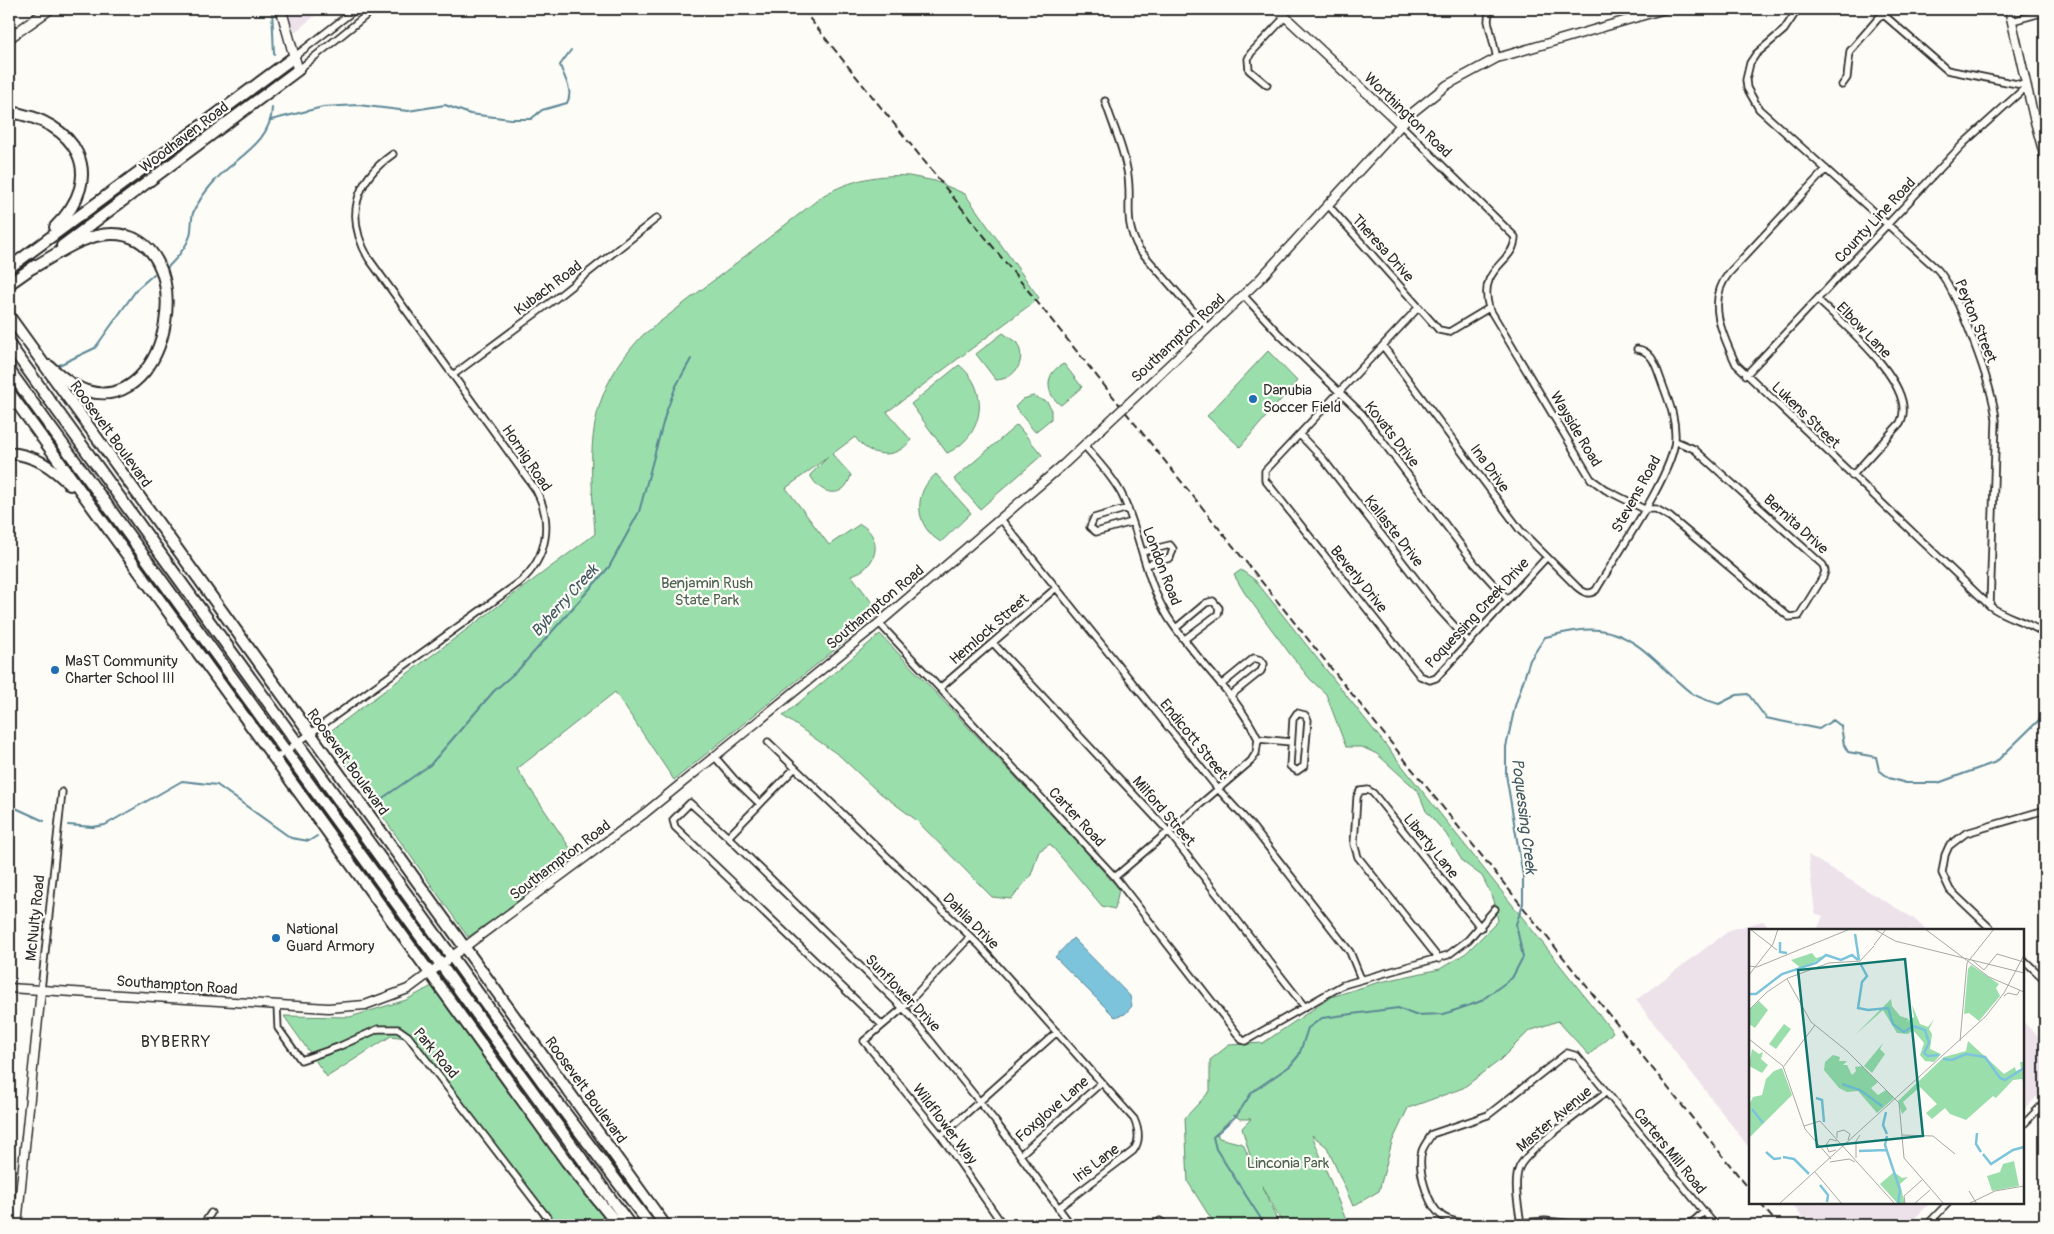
<svg xmlns="http://www.w3.org/2000/svg" width="2054" height="1234" font-family="Pangolin,sans-serif">
  <style>
    .built { fill: #ede1ea }
    .green { fill: #9adfab; stroke: #62856b; fill-rule: evenodd }
    .water { fill: #7bc4dc; stroke: #5b8795 }
    .lines { fill: none; stroke-linecap: round; stroke-linejoin: round }
    .stream { stroke: #5b8795; stroke-width: 2 }
    .street-casing { stroke: #2b2b2b; stroke-width: 9 }
    .secondary-casing { stroke: #2b2b2b; stroke-width: 11 }
    .primary-casing { stroke: #2b2b2b; stroke-width: 12 }
    .highway-casing { stroke: #2b2b2b; stroke-width: 14 }
    .street { stroke: #fdfcf7; stroke-width: 5.5 }
    .secondary { stroke: #fdfcf7; stroke-width: 8 }
    .primary { stroke: #fdfcf7; stroke-width: 9 }
    .highway { stroke: #fdfcf7; stroke-width: 10 }
    .rail { stroke: #2b2b2b; stroke-width: 2; stroke-dasharray: 8 4; stroke-linecap: butt }
    .secondary-bridge-casing { stroke: #2b2b2b; stroke-width: 11; stroke-linecap: butt }
    .secondary-bridge { stroke: #fdfcf7; stroke-width: 8 }
    .poi-dot { fill: #1f6fb2; stroke: #fdfcf7; stroke-width: 2 }
    .labels { text-anchor: middle; stroke-width: 4.5; stroke-linejoin: round; paint-order: stroke }
    .street-label { font-size: 15px; fill: #2b2b2b; stroke: #fdfcf7 }
    .poi-label { font-size: 15px; fill: #2b2b2b; stroke: #fdfcf7; text-anchor: start }
    .park-label { font-size: 15px; fill: #4c6151; stroke: #fdfcf7 }
    .water-label { font-size: 16px; font-style: italic; fill: #435960; stroke: #fdfcf7 }
    .neighbourhood-label { font-size: 16px; letter-spacing: 1px; fill: #2b2b2b; stroke: #fdfcf7 }
    .inset-river { fill: none; stroke: #7bc4dc; stroke-width: 2.5 }
    .inset-road { fill: none; stroke: #a9a8a5; stroke-width: 1 }
    .view { fill: #0f766e; fill-opacity: 0.15; stroke: #0f766e; stroke-width: 2.5 }
    .inset-edge { fill: none; stroke: #2b2b2b; stroke-width: 2.5 }
  </style>
  <rect width="100%" height="100%" fill="#fdfcf7"/>
  <filter id="ink" filterUnits="userSpaceOnUse"><feTurbulence type="fractalNoise" baseFrequency=".02" numOctaves="2"/><feDisplacementMap in="SourceGraphic" scale="10" xChannelSelector="R" yChannelSelector="G"/><feConvolveMatrix kernelMatrix="1 2 1 2 8 2 1 2 1" color-interpolation-filters="sRGB"/></filter>
  <g filter="url(#ink)">
    <path class="built" d="M284 9H323L290 36Z
      M1808 855 1913 918 1926 930H1817L1823 916 1815 913Z
      M1763 921 1771 930H1750V1149L1636 1000 1730 930Z
      M2023 1022 2045 1043V1088L2023 1111Z
      M1791 1203H1930L1908 1225H1808Z"/>
    <path class="green" d="M909 176 935 181 965 194 1039 298 887 412 911 440C895 461 869 457 855 437L832 454 851 475C844 501 820 495 810 475L828 457 786 488 829 545 860 524C885 538 877 569 851 575L880 613 674 780 615 692 517 769 578 860 468 937 325 735 595 534C590 453 582 399 643 335L824 195C851 180 878 174 909 176Z
      M1003 333 1017 343C1027 360 1016 379 996 380L976 354Z
      M1268 351 1297 381 1240 447 1207 416Z
      M1064 364 1082 387 1061 405C1044 394 1045 371 1064 364Z
      M959 365C991 390 984 437 947 453L911 404Z
      M1033 396 1047 402 1051 408V419L1035 432 1015 407 1023 399Z
      M1017 425 1042 455 980 509 954 479Z
      M936 474 971 513 941 542C914 527 913 492 936 474Z
      M1241 570 1255 580 1613 1032 1589 1055 1558 1021 1529 1031 1499 1061 1463 1088 1408 1108 1392 1142 1379 1191 1353 1206 1327 1147 1312 1135 1348 1225H1283L1262 1185 1279 1225H1215L1188 1182 1185 1118 1210 1091V1060L1229 1045 1263 1043 1331 997 1376 983 1440 969 1466 953 1498 921 1494 900 1482 876 1463 862 1446 834 1426 811 1418 791 1377 754 1362 747H1346L1326 694 1310 679 1290 654 1244 592 1234 575ZM1234 1115 1240 1119H1251L1242 1128 1254 1169 1243 1144 1219 1138 1217 1133Z
      M880 634 1078 843 1119 889 1115 909 1102 906 1050 844 1039 851 1031 875 1011 899 992 897 915 819 876 790 840 756 783 716Z
      M432 986 617 1225H547L415 1039 391 1036 327 1077 284 1016 350 1017 406 1000Z"/>
    <path class="water" d="M1073 938 1130 996 1132 1006 1125 1014 1115 1017 1055 957Z"/>
    <g class="lines">
      <path class="stream" d="M272 9 274 54
        M271 120 323 107 358 105 408 111 445 105 470 114 511 119H531L542 110 567 103C574 91 564 78 560 65L571 50
        M168 267C177 258 186 248 190 236 192 229 191 220 193 213 198 202 204 193 212 184 233 158 271 145 272 108
        M59 365 95 348 137 289 154 274
        M374 804 430 765 494 691 519 669 609 567 639 512 666 412 676 386 691 359
        M9 805 44 821
        M68 825 93 827 105 825 182 781 217 785 291 838 309 841 317 836
        M1265 1225 1216 1149 1213 1137 1237 1115 1252 1092 1290 1066 1299 1055 1308 1028 1322 1018 1398 1008 1415 1015 1444 1014 1479 1002 1512 978 1523 957 1516 924 1523 904V876L1506 774V747L1515 706 1530 660 1545 637C1563 633 1581 628 1599 630 1638 634 1662 670 1690 692 1698 698 1710 701 1719 704L1737 695 1748 694 1766 718 1819 729 1833 720 1841 726 1844 745 1848 752 1876 757 1879 770 1889 778 1906 783H1938L1996 762 2039 720 2045 718"/>
      <g class="street-casing">
        <path id="street" d="M1489 9 1488 21 1497 58
          M1798 9 1784 30 1756 54 1750 63 1746 80 1747 88 1759 109 1937 269C1958 291 1993 388 1996 420L1990 606
          M1877 9 1947 70 2027 86
          M2012 21 2045 12
          M294 57 356 9
          M298 70 374 9
          M1267 85 1249 70 1248 59 1251 53 1285 17
          M1842 85 1847 78 1850 51 1882 14
          M1105 101C1113 126 1125 151 1128 176 1132 206 1123 220 1139 249L1208 328
          M1401 125 1515 237C1515 264 1477 266 1489 308L1591 479 1606 490 1644 509H1656L1670 517 1789 617 1799 616 1823 577 1825 571 1823 565 1694 449 1675 441
          M1826 169 1729 273C1706 301 1722 334 1736 364L1990 606C2007 619 2028 621 2045 634
          M1328 205 1439 330 1449 332 1489 308
          M1244 296 1279 334 1362 414 1475 564 1507 599
          M1818 300C1841 322 1920 387 1900 423L1852 476
          M1418 308 1265 471V480L1420 676 1430 680 1436 678 1546 558
          M1383 346 1520 530 1577 587C1583 592 1589 596 1596 590 1615 557 1674 473 1675 439 1676 416 1668 400 1661 380 1656 367 1653 351 1637 349
          M453 375 555 299 657 218
          M1746 375 1964 143 2027 86
          M1300 435 1323 459 1439 609 1469 642
          M1084 445C1097 461 1114 478 1123 497 1141 536 1145 580 1168 617 1195 660 1236 693 1258 739
          M1128 508 1094 518 1090 527 1096 532 1132 522
          M1000 518 1218 789 1251 825 1350 952 1361 979
          M1142 552 1170 545 1173 549 1170 558 1146 565
          M879 623 1115 877 1242 1040 1245 1041 1343 985 1448 955 1468 940 1495 909
          M1176 628 1206 603 1213 601 1219 608 1218 614 1185 639
          M993 643 1168 831 1304 1006
          M1221 685 1254 658 1261 660 1264 664 1261 671 1230 696
          M940 688 1056 588
          M1297 713 1305 715 1308 720 1304 766 1297 771 1290 766 1293 719Z
          M1258 739 1291 742
          M768 742 979 945 1134 1119C1139 1130 1141 1141 1133 1151L1058 1208
          M715 757 734 779 759 803
          M275 759 520 582C548 557 553 522 536 490L369 259C345 218 354 181 393 154
          M728 837 794 769
          M1115 877 1251 761 1256 753 1258 739
          M1992 930 1950 890 1942 873 1945 855 1949 846 1966 833 2045 810
          M970 937 903 1008 864 1041 941 1136 1003 1225
          M1439 959 1358 857 1354 844 1357 797 1360 791 1368 790 1373 793 1481 928
          M2023 959 2045 980
          M41 990 62 792
          M277 1005 278 1028 301 1060 338 1047 378 1029H398L408 1036 553 1225
          M882 1025 675 827 673 820 690 803 728 837 910 1015 995 1121 1071 1225
          M2023 1125 2045 1102
          M941 1136 1057 1032
          M1020 1155 1101 1083
          M1160 1221 1165 1225
          M203 1225 211 1213
          M1484 1225C1471 1223 1453 1224 1442 1216 1427 1205 1417 1168 1422 1151 1424 1145 1429 1139 1432 1134L1488 1115 1567 1053 1577 1056 1715 1225
          M1499 1225 1545 1221 1585 1225
          M1521 1225C1519 1208 1513 1184 1519 1168 1525 1151 1589 1106 1606 1092
          M1689 1225 1704 1212
          M1927 1225 1948 1203"/>
      </g>
      <g class="secondary-casing">
        <path id="secondary" d="M1277 9 1401 125
          M2009 9 2034 118 2045 158
          M1130 402 1259 280 1412 113 1447 85 1497 58 1665 9
          M9 988 328 1008 365 1005 408 989 645 813 879 623 1064 464 1115 416
          M17 1225 41 990"/>
      </g>
      <g class="primary-casing">
        <path id="primary" d="M281 9 298 70
          M9 38 50 9"/>
      </g>
      <g class="highway-casing">
        <path id="highway" d="M9 112C76 121 109 175 55 227
          M62 246 298 70
          M9 268 294 57
          M32 268C56 255 83 234 112 234 201 234 173 416 87 391 73 387 61 376 49 366
          M9 284 36 265
          M9 316 665 1225
          M9 344 554 1098 650 1225
          M9 370 630 1225
          M9 392 566 1161 618 1225
          M9 453C35 455 52 467 70 485"/>
      </g>
      <use href="#street" class="street"/>
      <use href="#secondary" class="secondary"/>
      <use href="#primary" class="primary"/>
      <use href="#highway" class="highway"/>
      <path class="rail" d="M802 9 1750 1190
        M1760 1203 1778 1225"/>
      <g class="secondary-bridge-casing">
        <path id="secondary-bridge" d="M1115 416 1130 402"/>
      </g>
      <use href="#secondary-bridge" class="secondary-bridge"/>
    </g>
  </g>
  <g class="poi-dot">
    <circle cx="1253" cy="399" r="5"/>
    <circle cx="55" cy="670" r="5"/>
    <circle cx="276" cy="938" r="5"/>
  </g>
  <g class="labels">
    <g class="street-label">
      <text transform="translate(1408 115) rotate(44)" y="5">Worthington Road</text>
      <text transform="translate(184 137) rotate(-37)" y="5">Woodhaven Road</text>
      <text transform="translate(1875 220) rotate(-47)" y="5">County Line Road</text>
      <text transform="translate(1383 248) rotate(48)" y="5">Theresa Drive</text>
      <text transform="translate(548 288) rotate(-37)" y="5">Kubach Road</text>
      <text transform="translate(1976 321) rotate(68)" y="5">Peyton Street</text>
      <text transform="translate(1864 330) rotate(46)" y="5">Elbow Lane</text>
      <text transform="translate(1178 338) rotate(-43)" y="5">Southampton Road</text>
      <text transform="translate(1806 415) rotate(44)" y="5">Lukens Street</text>
      <text transform="translate(1576 429) rotate(59)" y="5">Wayside Road</text>
      <text transform="translate(111 434) rotate(54)" y="5">Roosevelt Boulevard</text>
      <text transform="translate(1392 434) rotate(52)" y="5">Kovats Drive</text>
      <text transform="translate(527 458) rotate(56)" y="5">Hornig Road</text>
      <text transform="translate(1490 468) rotate(54)" y="5">Ina Drive</text>
      <text transform="translate(1636 494) rotate(-61)" y="5">Stevens Road</text>
      <text transform="translate(1796 524) rotate(42)" y="5">Bernita Drive</text>
      <text transform="translate(1394 531) rotate(52)" y="5">Kallaste Drive</text>
      <text transform="translate(1162 566) rotate(69)" y="5">London Road</text>
      <text transform="translate(1359 579) rotate(51)" y="5">Beverly Drive</text>
      <text transform="translate(875 607) rotate(-40)" y="5">Southampton Road</text>
      <text transform="translate(1477 613) rotate(-47)" y="5">Poquessing Creek Drive</text>
      <text transform="translate(989 629) rotate(-41)" y="5">Hemlock Street</text>
      <text transform="translate(1194 739) rotate(51)" y="5">Endicott Street</text>
      <text transform="translate(348 762) rotate(54)" y="5">Roosevelt Boulevard</text>
      <text transform="translate(1164 811) rotate(49)" y="5">Milford Street</text>
      <text transform="translate(1077 817) rotate(47)" y="5">Carter Road</text>
      <text transform="translate(1431 846) rotate(51)" y="5">Liberty Lane</text>
      <text transform="translate(560 860) rotate(-37)" y="5">Southampton Road</text>
      <text transform="translate(35 918) rotate(-84)" y="5">McNulty Road</text>
      <text transform="translate(971 921) rotate(45)" y="5">Dahlia Drive</text>
      <text transform="translate(177 985) rotate(4)" y="5">Southampton Road</text>
      <text transform="translate(903 993) rotate(46)" y="5">Sunflower Drive</text>
      <text transform="translate(436 1053) rotate(50)" y="5">Park Road</text>
      <text transform="translate(586 1090) rotate(54)" y="5">Roosevelt Boulevard</text>
      <text transform="translate(1052 1109) rotate(-41)" y="5">Foxglove Lane</text>
      <text transform="translate(1554 1119) rotate(-40)" y="5">Master Avenue</text>
      <text transform="translate(945 1124) rotate(53)" y="5">Wildflower Way</text>
      <text transform="translate(1670 1151) rotate(51)" y="5">Carters Mill Road</text>
      <text transform="translate(1096 1163) rotate(-37)" y="5">Iris Lane</text>
    </g>
    <g class="poi-label">
      <text x="1263" y="395">Danubia<tspan x="1263" dy="17">Soccer Field</tspan></text>
      <text x="65" y="666">MaST Community<tspan x="65" dy="17">Charter School III</tspan></text>
      <text x="286" y="934">National<tspan x="286" dy="17">Guard Armory</tspan></text>
    </g>
    <g class="park-label">
      <text x="707" y="588">Benjamin Rush<tspan x="707" dy="17">State Park</tspan></text>
      <text x="1288" y="1168">Linconia Park</text>
    </g>
    <g class="water-label">
      <text transform="translate(564 600) rotate(-48)" y="6">Byberry Creek</text>
      <text transform="translate(1525 816) rotate(83)" y="6">Poquessing Creek</text>
    </g>
    <g class="neighbourhood-label">
      <text x="176" y="1047">BYBERRY</text>
    </g>
  </g>
  <g transform="translate(1749 929)">
    <rect width="275" height="275" fill="#fdfcf7"/>
    <path d="M63 24 67 29 78 26 53 40 42 31ZM222 36 250 55 247 59 251 67 230 92 220 84 215 85 219 40ZM142 70 143 77 151 87 160 90 157 93 165 88 163 76 171 95 179 98 185 90 180 100 183 105 181 120 192 125 185 133 176 132 171 126 175 114 164 101 159 105 148 104 134 81 106 106ZM10 72 19 81 6 99 0 95V81ZM35 95 42 100 27 120 20 115ZM219 112 255 145 266 138 267 142 272 140 271 133H275V155L273 150 264 151 247 169 244 167 217 191 201 185 196 179 183 190 177 184 188 175 171 158 154 173 158 180 153 185 149 172 195 128 217 122ZM134 114 131 120 136 125 123 144 115 137ZM3 120 10 125 14 123 12 130 19 136 13 144 0 137ZM84 126 91 128 90 132H98L94 136H98L103 146 107 142 106 138 113 137 129 153 122 159 129 166 137 161 145 169 128 184 109 162 98 163 90 159 75 141 76 133ZM33 139 43 166 0 209V176L4 168 13 166 17 150 25 142ZM265 232 270 257 243 262 238 247 251 243 254 235ZM145 243 153 249 159 248 151 255 156 275H149L131 255Z" fill="#9adfab"/>
    <path class="inset-river" d="M106 5 110 31M31 13V23L38 24M111 34 118 47 113 53 109 79 119 81 139 79 144 95 155 103 164 97 176 101 180 114 175 124 179 127 190 126M0 65H7L33 45 67 34 77 26 92 31 103 26 109 31M194 130 203 131 217 125 236 128 251 149 256 151 275 139M93 155 111 161 133 177M67 169 73 171 75 193M3 180 14 194M137 183 134 196 138 205M228 204 227 215 232 223M138 207 136 216 151 261 149 275M110 222 138 221M17 223 25 230 32 229M234 225 242 235 264 221 275 218M34 228 45 230 60 245M71 256 79 266 78 273"/>
    <path class="inset-road" d="M1 0 28 21M125 0 146 12 275 44M176 0 240 48 275 63M125 16 137 0M223 31 235 41 248 25 275 33M0 37 8 38 101 0M0 46 24 15 29 0M38 50 62 93 98 122 150 174 155 229 195 275M255 67 259 64 268 66 271 61M0 81 18 63 39 49 80 34 111 32 125 17M0 110 34 137 56 200 82 230M211 112 218 34 245 0M35 137 66 96M71 192 146 275M55 197 71 192M153 206 184 207 206 225M88 209V203L95 201 101 205 99 211M87 221 80 223 77 216 81 210 88 212M107 229V212L111 206M81 233 100 230 106 233M66 243 93 275M220 262 228 275M30 275 237 87 255 64 275 26M156 275 155 267 173 251M165 275 181 261M219 275 246 262 275 257"/>
    <path class="view" d="M156 30 174 207 68 218 49 41Z"/>
    <rect width="275" height="275" class="inset-edge"/>
  </g>
  <rect width="2054" height="1234" fill="none" stroke="#fdfcf7" stroke-width="30"/>
  <rect x="15" y="15" width="2024" height="1204" fill="none" stroke="#2b2b2b" stroke-width="2" filter="url(#ink)"/>
</svg>
